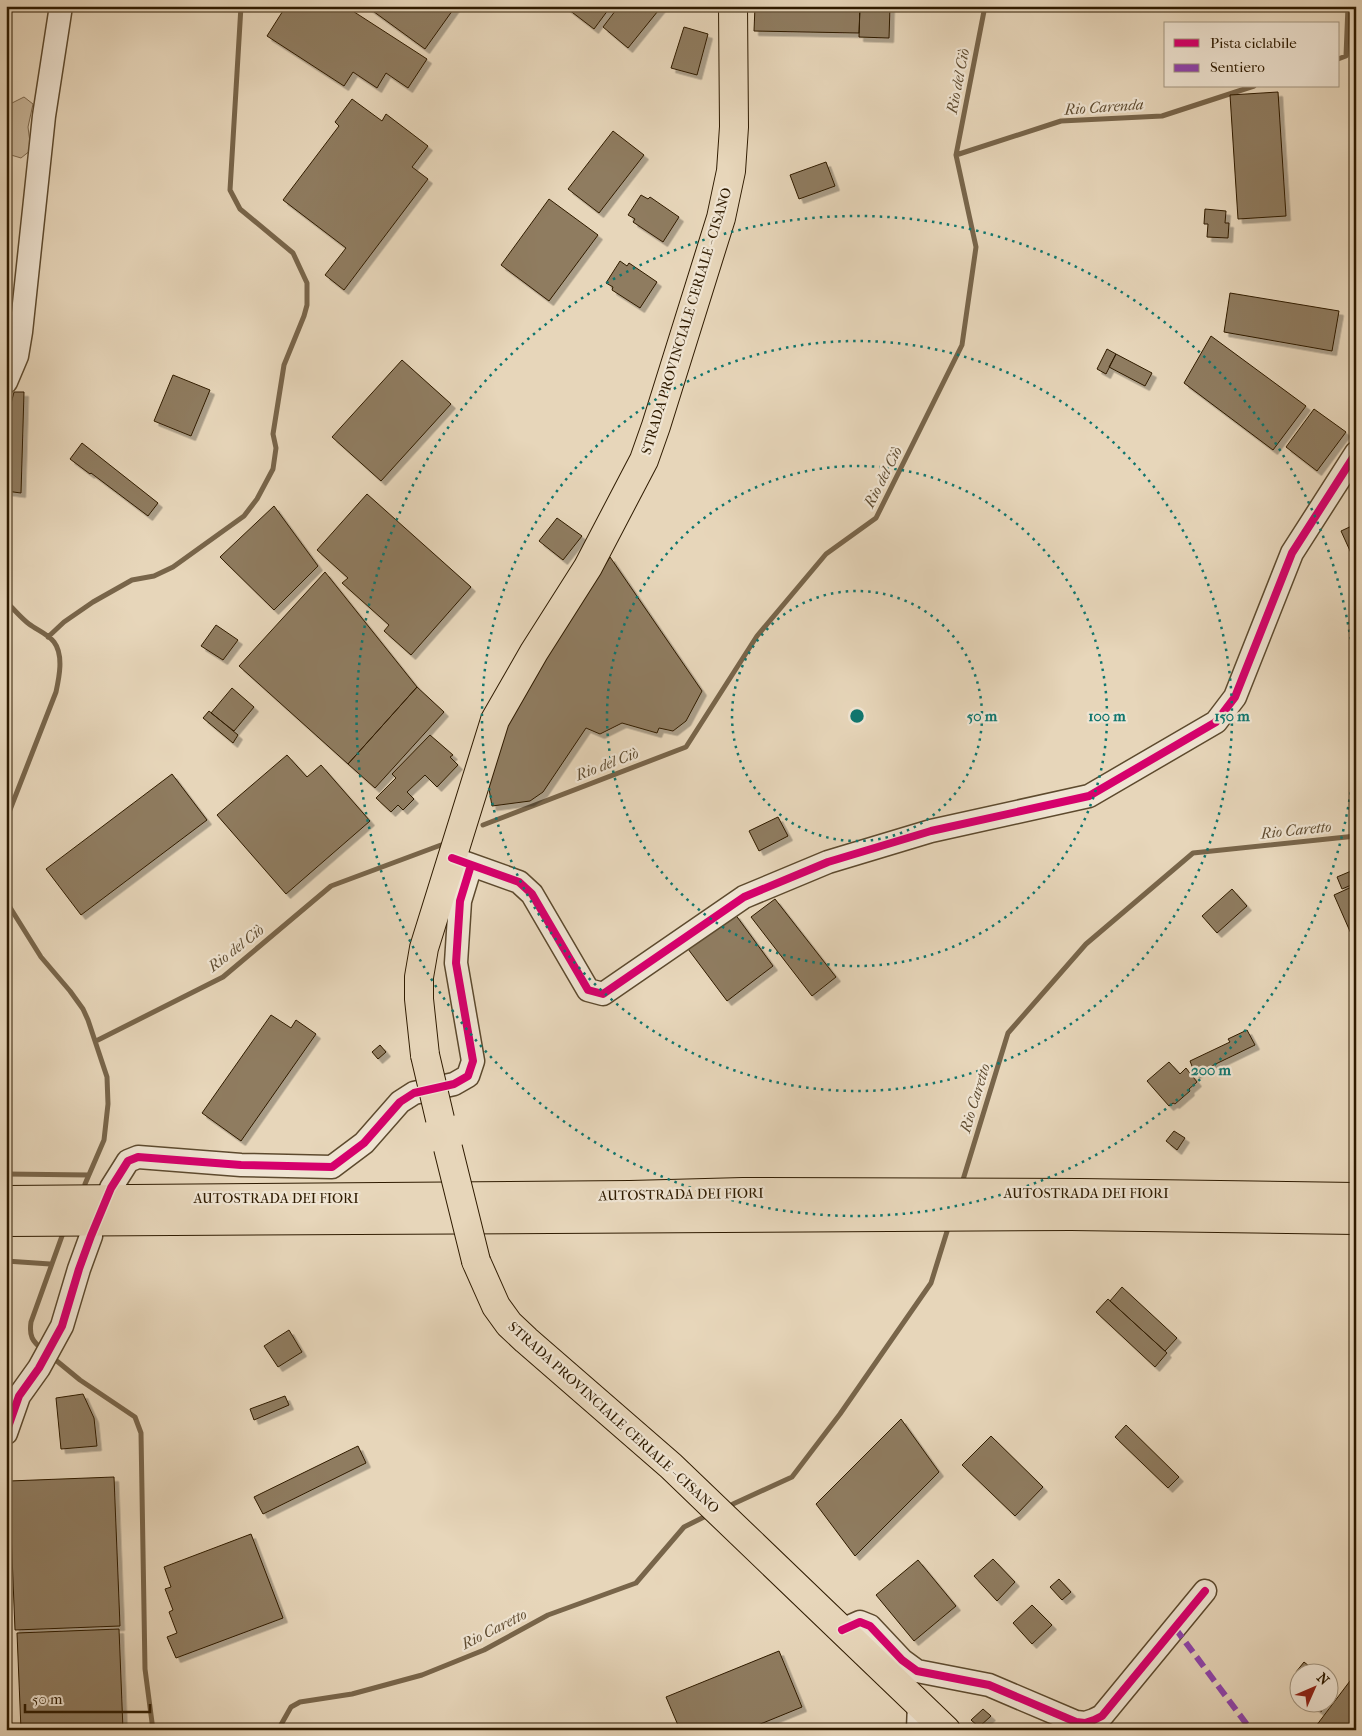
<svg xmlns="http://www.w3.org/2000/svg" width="1362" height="1736" font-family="'IM FELL French Canon',serif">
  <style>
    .green { fill: #c8b69a; stroke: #7c684d }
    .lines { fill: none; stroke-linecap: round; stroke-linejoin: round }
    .stream { stroke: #78654a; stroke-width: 5 }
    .building { fill: #8f7c61; stroke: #2f1b00; filter: url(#shadow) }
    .minor-casing { stroke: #5d4a2e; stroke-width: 25 }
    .major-casing { stroke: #2f1b00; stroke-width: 30 }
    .highway-casing { stroke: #2f1b00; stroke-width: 30 }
    .minor { stroke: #efe4d2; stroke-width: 22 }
    .major { stroke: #e7d6ba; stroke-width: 28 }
    .highway { stroke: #e7d6ba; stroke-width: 28 }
    .major-bridge-casing { stroke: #2f1b00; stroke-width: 30; stroke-linecap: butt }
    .major-bridge { stroke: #e7d6ba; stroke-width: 28 }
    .quiet { stroke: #8e44ad; stroke-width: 6; stroke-dasharray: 12 6; stroke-linecap: butt }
    .cycleway-casing { stroke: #efe4d2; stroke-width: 11 }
    .cycleway { stroke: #d6006c; stroke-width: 8 }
    .ring { fill: none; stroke: #0f766e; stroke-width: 2.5; stroke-dasharray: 2.5 5 }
    .labels { text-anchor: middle; stroke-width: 4.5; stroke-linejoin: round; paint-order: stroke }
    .street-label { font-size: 14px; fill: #2f1b00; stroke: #efe4d2 }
    .water-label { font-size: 15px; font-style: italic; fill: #5f4c31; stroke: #efe4d2 }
    .centre { fill: #0f766e; stroke: #efe4d2; stroke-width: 2.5 }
    .ring-label { font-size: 15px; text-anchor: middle; font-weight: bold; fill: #0f766e; stroke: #efe4d2; stroke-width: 4.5; stroke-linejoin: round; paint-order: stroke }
  </style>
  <defs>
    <filter id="shadow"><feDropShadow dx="4.5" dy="4.5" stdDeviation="0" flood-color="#0004"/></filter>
  </defs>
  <rect width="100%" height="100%" fill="#e7d6ba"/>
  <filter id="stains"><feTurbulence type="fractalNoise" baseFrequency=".004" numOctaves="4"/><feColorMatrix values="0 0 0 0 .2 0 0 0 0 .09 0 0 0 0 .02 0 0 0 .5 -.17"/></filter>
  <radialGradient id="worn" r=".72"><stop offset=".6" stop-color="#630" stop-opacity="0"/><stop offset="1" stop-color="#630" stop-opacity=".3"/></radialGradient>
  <path class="green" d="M24 97 33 104 28 127 31 150 21 158 11 155 6 148V106Z"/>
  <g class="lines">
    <path class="stream" d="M1338 59 1346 56 1348 6
      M956 155 1061 121 1162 116 1254 86
      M6 602C14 609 21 618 29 624 37 630 48 634 54 642 64 655 59 678 56 692L6 820
      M48 637 64 622 93 602 132 580 154 576 173 567 244 516 257 499 273 469 276 448 273 434 284 365 304 316 307 305V283L293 253 240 209 230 190 241 6
      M483 825 686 747 757 636 826 554 876 518 962 345 976 247 956 155 985 6
      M6 901 41 957 70 991 83 1009 88 1020 107 1077 108 1104 104 1140 85 1184
      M96 1041 223 977 331 886 441 845
      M6 1174 89 1175
      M962 1183 1008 1033 1086 944 1193 853 1356 836
      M6 1261 50 1264
      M43 1350C32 1341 29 1336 31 1322L62 1236
      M52 1357 80 1380 135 1417 141 1433 145 1669 153 1730
      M733 1504 792 1477 840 1414 931 1283 949 1225
      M278 1730 291 1707 300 1702 352 1694 422 1675 484 1650 548 1615 636 1583 684 1527 706 1516"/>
  </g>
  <path class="building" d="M286 6H345L427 59 408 88 386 73 377 88 353 72 344 86 267 36Z
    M366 6H454L455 7 425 49Z
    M564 6H611L594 29Z
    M619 6H662L628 48 603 27Z
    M755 6H860L859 33 754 31Z
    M860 6H890L889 38 859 37Z
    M684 27 708 34 697 75 671 68Z
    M1278 92 1286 216 1238 219 1230 95Z
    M352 99 382 121 386 114 428 146 412 167 428 179 344 290 325 275 346 248 283 200 339 126 335 122Z
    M613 131 644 155 599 213 568 189Z
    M826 162 835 186 799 199 790 175Z
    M641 195 648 199 650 197 679 217 663 242 633 222 635 219 628 215Z
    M549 199 598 235 549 301 501 265Z
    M1205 209 1226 211 1225 223H1229L1228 238 1207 237 1208 224H1204Z
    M620 261 627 266 629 263 657 282 640 308 612 290 613 287 606 283Z
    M1230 293 1339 311 1332 351 1224 332Z
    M1211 336 1306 406 1273 450 1184 383Z
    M1107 349 1116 354 1106 374 1097 369Z
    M1116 354 1152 373 1145 386 1109 367Z
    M402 360 451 404 381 481 332 437Z
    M173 375 210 390 191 436 154 421Z
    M14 392H24L21 493 6 491V423Z
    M1314 409 1346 432 1317 471 1286 447Z
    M82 443 158 503 148 516 91 473 90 474 70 459Z
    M367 494 471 587 411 655 384 631 389 625 342 583 348 578 317 550Z
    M274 506 318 566 274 610 220 557Z
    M557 518 582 536 563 560 539 541Z
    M1356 524V564L1341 531Z
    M610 557 702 691 686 721 673 731 659 728 657 733 622 723 600 734 586 728 543 792 530 801 492 806 488 783 506 722Z
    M325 572 417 687 348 764 239 666Z
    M216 625 238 640 223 660 201 646Z
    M417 687 444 712 375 788 348 764Z
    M232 688 254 707 234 731 211 713Z
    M209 711 238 735 233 743 203 718Z
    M430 735 453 755 450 757 458 765 437 787 425 775 407 792 414 799 403 810 398 805 391 812 376 798 396 778 392 774Z
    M287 755 307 777 321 765 370 821 286 894 217 815Z
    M172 774 207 820 81 915 46 869Z
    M778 817 788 836 759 851 749 831Z
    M1356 869V883L1342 889 1337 877Z
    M1356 885V945L1334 895Z
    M1232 889 1247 906 1217 933 1202 916Z
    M775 899 836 977 812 996 751 917Z
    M735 914 773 966 727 1001 688 949Z
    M271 1015 291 1028 296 1020 316 1034 241 1141 202 1113Z
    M1247 1030 1255 1045 1195 1074 1190 1061 1230 1042 1228 1039Z
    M380 1045 386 1052 378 1059 372 1052Z
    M1169 1062 1180 1074 1186 1068 1197 1082 1189 1089 1190 1091 1175 1104 1173 1103 1169 1106 1147 1081Z
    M1174 1131 1185 1138 1177 1150 1166 1141Z
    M1122 1287 1177 1338 1165 1351 1110 1301Z
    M1108 1299 1167 1353 1155 1367 1096 1312Z
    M289 1330 302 1352 278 1367 264 1346Z
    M83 1394 94 1418 97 1446 61 1449 56 1398Z
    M285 1396 289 1405 254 1420 250 1409Z
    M901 1419 939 1472 855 1556 816 1504Z
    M1126 1425 1179 1477 1168 1488 1115 1437Z
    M991 1436 1043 1487 1015 1516 962 1465Z
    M358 1446 366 1463 263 1514 254 1497Z
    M114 1477 120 1626 15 1630 9 1481Z
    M251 1534 283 1618 176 1658 167 1637 177 1633 169 1612 173 1610 165 1589 171 1587 164 1567Z
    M993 1559 1015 1582 997 1601 974 1576Z
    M918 1560 956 1606 914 1641 876 1595Z
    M1059 1579 1071 1592 1062 1600 1050 1587Z
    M1032 1605 1052 1625 1032 1644 1013 1623Z
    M119 1629 123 1730H21L17 1633Z
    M779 1651 802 1707 758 1725 760 1730H680L666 1697Z
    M1304 1662 1319 1674H1300V1692L1291 1685 1299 1675 1296 1672Z
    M1356 1673V1730H1313Z
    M1310 1704H1328L1321 1712Z
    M983 1709 991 1716 979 1727 971 1720Z"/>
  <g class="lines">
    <g class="minor-casing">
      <path id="minor" d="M6 382 17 356 21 332 44 116 61 6
        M452 858 519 882 532 894 588 990 603 994 744 897 828 862 931 831 1089 796 1216 722 1235 697 1292 553 1356 453
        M111 1188 128 1161 138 1157 241 1165 332 1167 364 1143 400 1102 414 1093 454 1084 468 1076 473 1061 456 963 460 901 471 865
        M6 1433 19 1396 39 1368 62 1326 79 1269 91 1236
        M842 1630 860 1622 870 1626 902 1660 917 1671 989 1685 1076 1722 1085 1723 1094 1720 1102 1716 1205 1591
        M918 1730 919 1703"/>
    </g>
    <g class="major-casing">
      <path id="major" d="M425 1055 419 999V977L424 948 495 720 534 652 588 567 644 460 656 426 721 218 731 171 734 127 733 6
        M476 1261 496 1306 509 1324 526 1340 671 1466 946 1730"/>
    </g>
    <g class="highway-casing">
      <path id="highway" d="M6 1200 630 1195 743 1192 1080 1193 1356 1197
        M6 1222 1071 1216 1356 1220"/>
    </g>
    <use href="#minor" class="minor"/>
    <use href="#major" class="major"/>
    <use href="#highway" class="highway"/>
    <g class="major-bridge-casing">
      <path id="major-bridge" d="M425 1055 440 1119
        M448 1148 476 1261"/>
    </g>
    <use href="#major-bridge" class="major-bridge"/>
    <path class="quiet" d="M1175 1628 1251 1730"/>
    <g class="cycleway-casing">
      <path id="cycleway" d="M452 858 519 882 532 894 588 990 603 994 744 897 828 862 931 831 1089 796 1216 722 1235 697 1292 553 1356 453
        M6 1433 19 1396 39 1368 62 1326 79 1269 91 1236 111 1188 128 1161 138 1157 241 1165 332 1167 364 1143 400 1102 414 1093 454 1084 468 1076 473 1061 456 963 460 901 471 865
        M842 1630 860 1622 870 1626 902 1660 917 1671 989 1685 1076 1722 1085 1723 1094 1720 1102 1716 1205 1591"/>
    </g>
    <use href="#cycleway" class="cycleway"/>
  </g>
  <g class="ring">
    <circle cx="857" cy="716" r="125"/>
    <circle cx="857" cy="716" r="250"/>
    <circle cx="857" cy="716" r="375"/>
    <path d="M1355 755A500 500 0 1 1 1355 677"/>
  </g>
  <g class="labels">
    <g class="street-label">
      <text transform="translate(686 321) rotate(-73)" y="5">STRADA PROVINCIALE CERIALE - CISANO</text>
      <text x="1086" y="1198">AUTOSTRADA DEI FIORI</text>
      <text transform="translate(681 1194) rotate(-1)" y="5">AUTOSTRADA DEI FIORI</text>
      <text x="276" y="1203">AUTOSTRADA DEI FIORI</text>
      <text transform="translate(614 1417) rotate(42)" y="5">STRADA PROVINCIALE CERIALE - CISANO</text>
    </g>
    <g class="water-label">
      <text transform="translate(958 81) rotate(-79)" y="5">Rio del Ciò</text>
      <text transform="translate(1104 107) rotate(-4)" y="5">Rio Carenda</text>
      <text transform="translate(883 477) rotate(-63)" y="5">Rio del Ciò</text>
      <text transform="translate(607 764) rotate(-21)" y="5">Rio del Ciò</text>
      <text transform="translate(1296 830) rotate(-6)" y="5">Rio Caretto</text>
      <text transform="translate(236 948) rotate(-38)" y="5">Rio del Ciò</text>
      <text transform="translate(975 1098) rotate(-73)" y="5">Rio Caretto</text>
      <text transform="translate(494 1629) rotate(-27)" y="5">Rio Caretto</text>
    </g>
  </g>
  <circle cx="857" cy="716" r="8" class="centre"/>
  <g class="ring-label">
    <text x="982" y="721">50 m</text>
    <text x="1107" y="721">100 m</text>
    <text x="1232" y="721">150 m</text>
    <text x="1211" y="1075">200 m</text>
  </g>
  <rect width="1362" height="1736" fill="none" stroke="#e7d6ba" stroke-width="25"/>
  <rect x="8" y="8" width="1347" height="1721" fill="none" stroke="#2f1b00" stroke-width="2.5"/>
  <rect x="12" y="12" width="1337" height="1711" fill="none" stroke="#2f1b00"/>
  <rect x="1164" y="22" width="175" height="65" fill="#efe4d2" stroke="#a2947e"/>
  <rect x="1174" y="39" width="25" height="8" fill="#d6006c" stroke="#a2947e"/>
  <text x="1210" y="48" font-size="15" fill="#2f1b00">Pista ciclabile</text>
  <rect x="1174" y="64" width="25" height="8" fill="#8e44ad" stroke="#a2947e"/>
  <text x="1210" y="72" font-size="15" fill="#2f1b00">Sentiero</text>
  <g transform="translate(1314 1688) rotate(45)"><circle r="24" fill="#efe4d2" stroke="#a2947e"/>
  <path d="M0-4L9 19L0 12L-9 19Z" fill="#8f2418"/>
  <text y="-8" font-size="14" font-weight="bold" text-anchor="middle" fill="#2f1b00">N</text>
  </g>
  <path d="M25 1704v8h125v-8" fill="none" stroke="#2f1b00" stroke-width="2.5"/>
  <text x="32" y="1704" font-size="15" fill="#2f1b00" stroke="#efe4d2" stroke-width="4" paint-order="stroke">50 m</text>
  <rect width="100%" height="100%" filter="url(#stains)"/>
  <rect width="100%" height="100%" fill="url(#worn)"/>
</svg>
